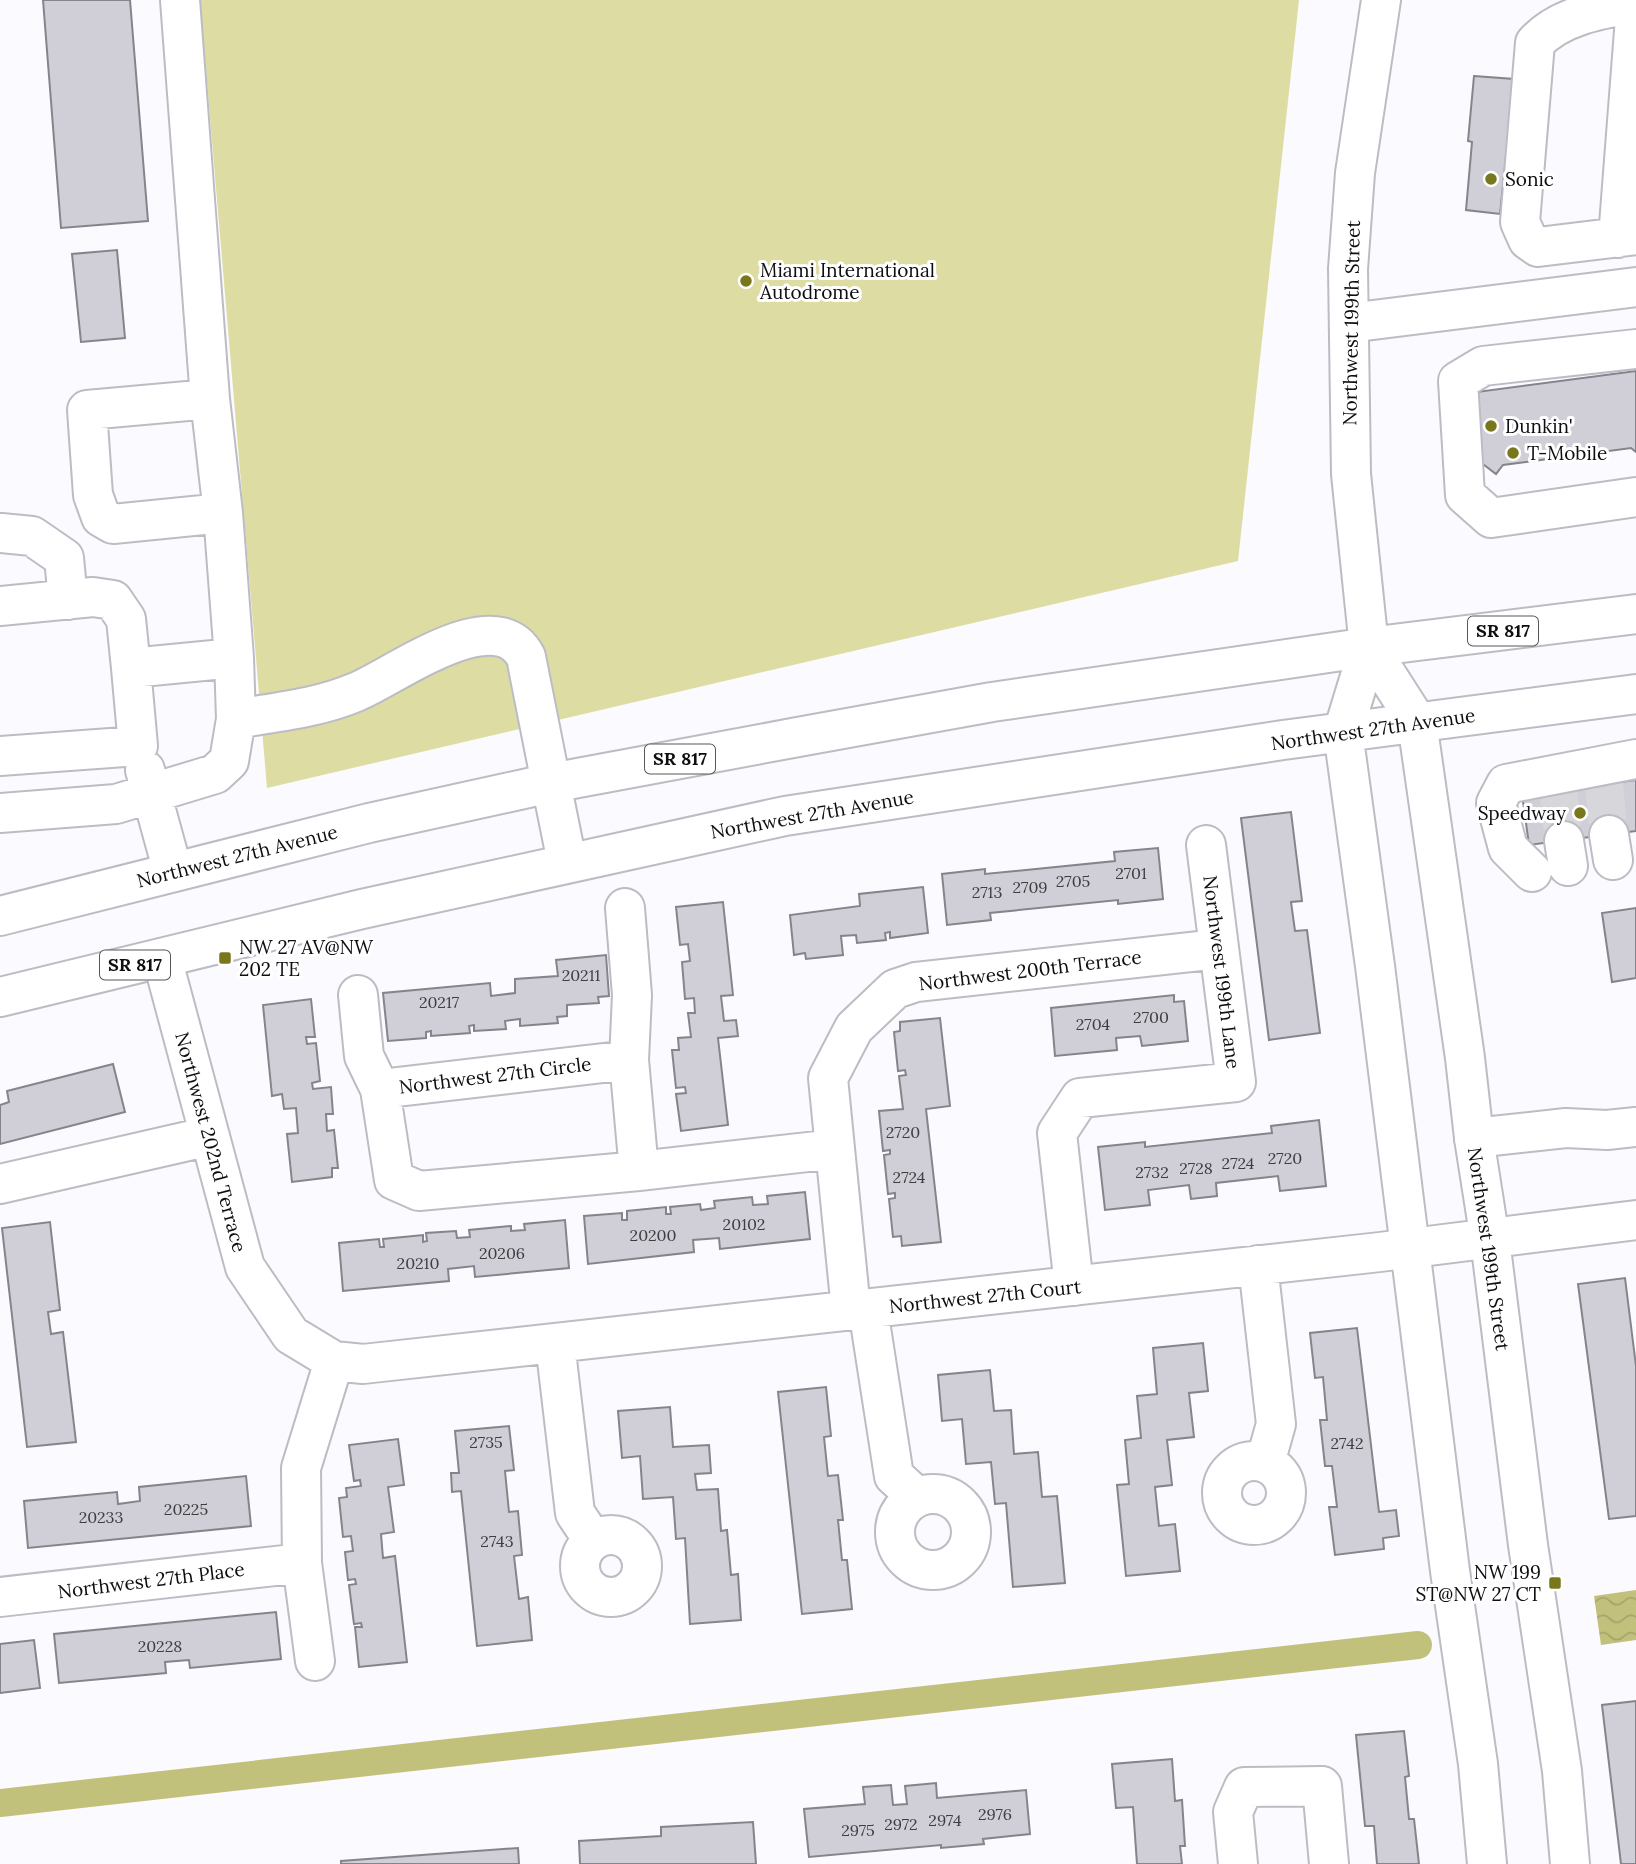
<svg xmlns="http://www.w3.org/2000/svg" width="1636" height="1864" font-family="Lora,serif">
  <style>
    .park { fill: #dddda3 }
    .water { fill: url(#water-waves) }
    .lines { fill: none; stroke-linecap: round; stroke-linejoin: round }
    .canal { stroke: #c2c17c; stroke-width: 28 }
    .building { fill: #d0cfd7; stroke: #85848c; stroke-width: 2 }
    .minor-tunnel { stroke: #d7d6da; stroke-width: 38; stroke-dasharray: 38 19; stroke-linecap: butt }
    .minor-casing { stroke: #bdbcc5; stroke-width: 42 }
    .major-casing { stroke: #bdbcc5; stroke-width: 42 }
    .minor { stroke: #fff; stroke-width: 38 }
    .major { stroke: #fff; stroke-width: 38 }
    .poi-dot { fill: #79771c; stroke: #fff; stroke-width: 2.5 }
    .labels { text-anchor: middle; stroke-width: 6; stroke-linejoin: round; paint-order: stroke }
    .number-label { font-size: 16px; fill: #3e3e42 }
    .shield { fill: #fff; stroke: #565658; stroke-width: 2 }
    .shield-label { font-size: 18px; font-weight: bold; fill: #0e0d10 }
    .poi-label { font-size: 19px; fill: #0e0d10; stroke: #fff; text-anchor: start }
    .street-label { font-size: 19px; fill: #0e0d10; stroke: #fff }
  </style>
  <defs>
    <pattern id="water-waves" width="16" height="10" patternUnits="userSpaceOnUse" patternTransform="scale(1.75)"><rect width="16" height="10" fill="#c2c17c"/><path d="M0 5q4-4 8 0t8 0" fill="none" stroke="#a6a56a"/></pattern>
  </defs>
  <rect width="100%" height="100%" fill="#fbfafe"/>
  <path class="park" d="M200 0H1299L1238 561 267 788Z"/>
  <path class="water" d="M1636 1590V1640L1601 1645 1594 1596Z"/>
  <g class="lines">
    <path class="canal" d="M0 1803 1418 1645"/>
  </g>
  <path class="building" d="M43 0H130L148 221 61 228Z
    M1474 76 1514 79 1500 214 1466 210 1472 142 1468 141Z
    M117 250 125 338 81 342 72 254Z
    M1636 371V452L1631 448 1503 465 1496 474 1475 458 1469 393Z
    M1636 780V831L1529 845 1522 794Z
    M1291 812 1302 901 1291 902 1295 931 1307 930 1320 1033 1269 1040 1241 818Z
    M1158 848 1163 899 1118 904V900L990 913 991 920 947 925 942 874 985 869V874L1115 861 1114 852Z
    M923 887 928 933 890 938V932L885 933 886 940 857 943 856 935 841 936 843 955 806 959 805 953 794 955 790 915 860 906 859 894Z
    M723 902 733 995 721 996 724 1021 736 1020 738 1036 718 1038 728 1125 681 1131 676 1094 686 1093 685 1087 676 1088 672 1050H679L678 1038 691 1037 688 1013H695L694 998 685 999 682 962 690 961 688 944 680 945 676 907Z
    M1636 908V978L1612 982 1602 913Z
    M606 955 609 996 598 997 599 1003 567 1005V1016L557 1017 558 1023 520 1026V1019L505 1021 506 1029 474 1031V1025L469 1026 470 1033 431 1036V1031L426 1032V1038L388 1041 383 993 490 983 491 996 515 993V979L558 976 556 960Z
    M1174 995V1002L1184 1001 1188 1041 1142 1046 1140 1036 1116 1038 1117 1050 1055 1056 1051 1008Z
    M311 999 315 1037H306L307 1044 316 1043 320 1081 312 1083 313 1089 331 1087 333 1114H326L327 1131 334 1130 338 1168H332V1177L292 1182 287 1134 298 1133 296 1108 284 1109 282 1094 272 1096 263 1005Z
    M940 1018 950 1106 926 1109 941 1242 902 1246 901 1236 893 1237 889 1199 895 1198V1193L888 1194 884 1155 890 1154V1150L883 1151 879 1111 903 1109 899 1076 906 1075 905 1070 898 1071 894 1032 900 1031V1022Z
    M113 1064 125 1112 0 1144V1105L9 1102 7 1091Z
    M1319 1120 1326 1186 1280 1191 1278 1176 1216 1183 1217 1196 1191 1199 1189 1185 1148 1190 1150 1205 1105 1210 1098 1147 1145 1142V1147L1272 1133 1271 1126Z
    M805 1192 810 1239 720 1249 719 1238 693 1240 694 1252 588 1264 584 1216 622 1213V1220H627V1211L666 1207V1214H671L670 1207 700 1204 701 1210 715 1208 714 1201 752 1197 753 1205 768 1204 767 1196Z
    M565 1220 569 1268 475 1277 474 1266 448 1269 449 1281 343 1291 339 1243 379 1239 380 1247H384L383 1239 423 1235V1242L427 1241 426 1233 456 1231 457 1238 470 1237 469 1230 511 1226V1231L525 1230 524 1224Z
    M50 1222 60 1310 48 1312 51 1334 63 1332 76 1442 27 1447 2 1228Z
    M1625 1278 1636 1366V1516L1609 1519 1578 1284Z
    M1357 1328 1379 1512 1396 1510 1399 1536 1383 1538 1384 1549 1335 1555 1329 1507H1337L1332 1466H1325L1320 1420H1327L1323 1377 1315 1378 1310 1333Z
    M1203 1343 1208 1391 1189 1393 1194 1437 1167 1440 1172 1485 1155 1487 1159 1526 1175 1524 1180 1571 1126 1576 1117 1485 1129 1484 1125 1440 1141 1438 1137 1396 1157 1394 1153 1348Z
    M990 1370 994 1411 1011 1410 1014 1454 1038 1452 1042 1497 1057 1496 1065 1583 1013 1587 1006 1503 995 1504 991 1462 966 1464 962 1419 942 1421 938 1375Z
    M826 1387 831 1436 824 1437 828 1476 838 1475 843 1520H838L842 1560H847L852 1609 802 1614 778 1392Z
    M670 1407 673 1447 709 1445 711 1473 695 1474 697 1490 718 1489 721 1531 727 1530 731 1575 738 1574 741 1620 690 1624 685 1538 676 1539 673 1497 643 1499 640 1456 622 1458 618 1411Z
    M509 1426 514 1470 505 1471 509 1512 518 1511 522 1555 514 1556 519 1599 528 1597 532 1640 477 1646 461 1491 452 1492 451 1473H459L455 1431Z
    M398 1439 404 1485 388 1487 394 1532 381 1534 383 1558 395 1556 407 1662 359 1667 355 1627H362L361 1623 354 1624 349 1585 356 1584 355 1579 348 1580 345 1552 353 1551 351 1536 343 1537 339 1498 347 1497 346 1488 361 1486 360 1480 354 1481 349 1445Z
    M246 1476 251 1526 28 1548 24 1501 117 1492 118 1504 140 1501 139 1487Z
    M276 1612 281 1659 190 1668 189 1660 165 1662 166 1673 59 1683 54 1634Z
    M34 1640 40 1688 0 1693V1644Z
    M1636 1701V1864H1621L1602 1705Z
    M1404 1731 1409 1776 1405 1777 1409 1819H1414L1419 1864H1377L1374 1826H1365L1356 1735Z
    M1172 1759 1175 1801 1182 1800 1185 1846H1180L1182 1864H1137L1133 1807 1116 1808 1112 1764Z
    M936 1783 937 1798 1026 1790 1030 1834 983 1839 984 1844 941 1848V1845L809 1857 804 1809 865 1804 863 1787 891 1785 893 1805 907 1804 905 1786Z
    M753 1822 756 1864H580L579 1841 661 1836V1827Z
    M518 1848 519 1864H341V1861Z"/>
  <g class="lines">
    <path class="minor-tunnel" d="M1604 784 1609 835
      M1558 790 1564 841"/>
    <g class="minor-casing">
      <path id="minor" d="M1636 3C1601 9 1559 16 1535 43L1520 222 1528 240 1538 247 1636 235
        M1618 238 1636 5
        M1349 323 1636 287
        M1636 349 1483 366 1458 381 1465 495 1491 518 1636 497
        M210 399 87 410 93 495 101 517 113 524 223 513
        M1 533 32 536 64 558 68 600
        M0 606 93 597 113 600 126 619 131 668 234 658
        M236 719C276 712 319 708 356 692 395 676 496 599 526 657L551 783
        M0 756 138 746 131 668
        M145 770 173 872
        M0 813 116 804 215 774 229 761 236 719 234 658 223 513 210 399 180 0
        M1609 835 1613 860
        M1564 841 1568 866
        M1532 872 1508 848 1496 803 1506 784 1636 759
        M625 908 632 995 629 1060 639 1171
        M162 958 245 1267 291 1335 334 1361 363 1364 1380 1252 1636 1220
        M358 995 364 1056 380 1089 394 1180 419 1191 639 1171 835 1149
        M380 1089 629 1060
        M1474 1138 1566 1128 1607 1130 1636 1127
        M0 1184 210 1136
        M1258 1265 1276 1424 1265 1463
        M1074 1286 1057 1133 1080 1098 1236 1082 1206 845
        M868 1309 894 1476 917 1497
        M851 1310 828 1078 854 1028 895 989 916 982 1218 949
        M555 1343 575 1513 593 1540
        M1222 1493a32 32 0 1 1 64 0a32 32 0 1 1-64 0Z
        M895 1532a38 38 0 1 1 76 0a38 38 0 1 1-76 0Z
        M580 1566a31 31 0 1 1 62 0a31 31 0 1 1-62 0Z
        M0 1597 302 1563
        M315 1661 302 1563 301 1468 334 1361
        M1238 1864 1233 1812 1244 1787 1322 1786 1329 1864"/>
    </g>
    <g class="major-casing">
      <path id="major" d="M1381 0 1355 173 1348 269 1351 474 1369 647 1343 732 1375 966 1450 1571 1478 1764 1487 1864
        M1369 647 1417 722 1465 1058 1474 1138 1490 1240 1528 1545 1562 1771 1570 1864
        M551 783 567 862
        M0 916 369 823 551 783 798 737 992 702 1369 647 1636 614
        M0 997 362 909 785 816 1283 740 1636 694"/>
    </g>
    <use href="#minor" class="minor"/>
    <use href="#major" class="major"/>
  </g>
  <g class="poi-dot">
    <circle cx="1491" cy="179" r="7"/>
    <circle cx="746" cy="281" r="7"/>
    <circle cx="1491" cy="426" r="7"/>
    <circle cx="1513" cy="453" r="7"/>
    <circle cx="1580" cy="813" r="7"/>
    <rect x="218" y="951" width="14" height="14" rx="3.5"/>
    <rect x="1548" y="1576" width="14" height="14" rx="3.5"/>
  </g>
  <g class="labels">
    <g class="number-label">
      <text x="1131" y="879">2701</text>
      <text x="1073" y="887">2705</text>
      <text x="1030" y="893">2709</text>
      <text x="987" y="898">2713</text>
      <text x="581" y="981">20211</text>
      <text x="439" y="1008">20217</text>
      <text x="1151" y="1023">2700</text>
      <text x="1093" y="1030">2704</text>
      <text x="903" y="1138">2720</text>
      <text x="1285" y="1164">2720</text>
      <text x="1238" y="1169">2724</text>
      <text x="1196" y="1174">2728</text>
      <text x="1152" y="1178">2732</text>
      <text x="909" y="1183">2724</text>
      <text x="744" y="1230">20102</text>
      <text x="653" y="1241">20200</text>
      <text x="502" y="1259">20206</text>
      <text x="418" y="1269">20210</text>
      <text x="486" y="1448">2735</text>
      <text x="1347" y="1449">2742</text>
      <text x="186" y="1515">20225</text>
      <text x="101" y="1523">20233</text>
      <text x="497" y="1547">2743</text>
      <text x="160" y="1652">20228</text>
      <text x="995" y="1820">2976</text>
      <text x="945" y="1826">2974</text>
      <text x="901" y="1830">2972</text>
      <text x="858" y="1836">2975</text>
    </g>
    <g class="shield">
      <rect x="1468" y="616.5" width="70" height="29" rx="5"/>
      <rect x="645" y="744.5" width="70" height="29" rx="5"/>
      <rect x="100" y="950.5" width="70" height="29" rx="5"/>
    </g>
    <g class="shield-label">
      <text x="1503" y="637">SR 817</text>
      <text x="680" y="765">SR 817</text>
      <text x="135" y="971">SR 817</text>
    </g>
    <g class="poi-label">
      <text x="1505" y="186">Sonic</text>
      <text x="760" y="277">Miami International<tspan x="760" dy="22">Autodrome</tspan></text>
      <text x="1505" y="433">Dunkin'</text>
      <text x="1527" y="460">T-Mobile</text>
      <text x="1566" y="820" text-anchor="end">Speedway</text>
      <text x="239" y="954">NW 27 AV@NW<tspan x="239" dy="22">202 TE</tspan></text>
      <text x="1541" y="1579" text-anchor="end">NW 199<tspan x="1541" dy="22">ST@NW 27 CT</tspan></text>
    </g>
    <g class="street-label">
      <text transform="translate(1351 323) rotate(-89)" y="7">Northwest 199th Street</text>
      <text transform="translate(1373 729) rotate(-8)" y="7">Northwest 27th Avenue</text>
      <text transform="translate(812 814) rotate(-10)" y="7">Northwest 27th Avenue</text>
      <text transform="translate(237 856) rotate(-14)" y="7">Northwest 27th Avenue</text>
      <text transform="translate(1030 970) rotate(-7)" y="7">Northwest 200th Terrace</text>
      <text transform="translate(1222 972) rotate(83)" y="7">Northwest 199th Lane</text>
      <text transform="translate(495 1075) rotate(-7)" y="7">Northwest 27th Circle</text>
      <text transform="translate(211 1142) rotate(75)" y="7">Northwest 202nd Terrace</text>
      <text transform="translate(1489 1249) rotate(82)" y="7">Northwest 199th Street</text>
      <text transform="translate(985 1296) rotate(-6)" y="7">Northwest 27th Court</text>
      <text transform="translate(151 1580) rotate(-7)" y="7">Northwest 27th Place</text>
    </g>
  </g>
</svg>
